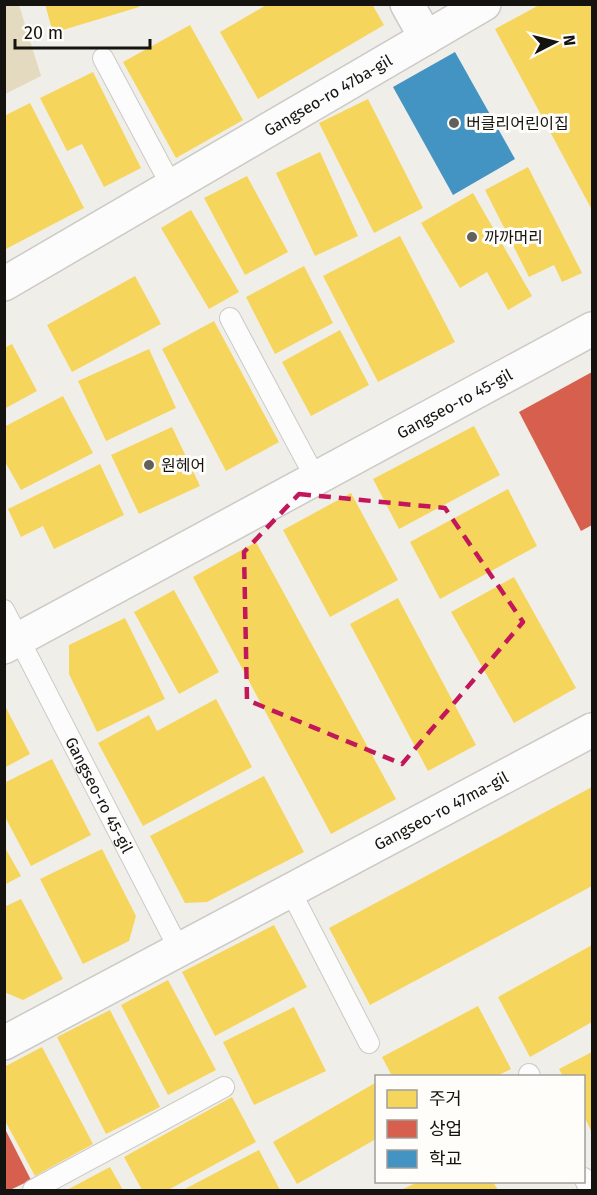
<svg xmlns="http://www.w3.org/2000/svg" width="597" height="1195" font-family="'Fira Sans','Noto Sans KR',sans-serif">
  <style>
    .green { fill: #e4dabf }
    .homes { fill: #f6d55c }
    .shops { fill: #d6604d }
    .schools { fill: #4393c3 }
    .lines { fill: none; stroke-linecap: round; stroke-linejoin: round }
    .lane-casing { stroke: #cccac6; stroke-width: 22 }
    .street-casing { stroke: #cccac6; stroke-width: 36 }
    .secondary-casing { stroke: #cccac6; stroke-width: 36 }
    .lane { stroke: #fdfcfc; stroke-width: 20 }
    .street { stroke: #fdfcfc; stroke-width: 33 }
    .secondary { stroke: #fdfcfc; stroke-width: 33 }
    .marked { fill: none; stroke: #c2185b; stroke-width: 4.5; stroke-dasharray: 12 8; stroke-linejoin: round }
    .poi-dot { fill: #61605b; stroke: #fefdf9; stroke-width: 2 }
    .labels { text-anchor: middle; stroke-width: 6; stroke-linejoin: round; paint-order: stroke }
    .street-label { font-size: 16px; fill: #14130f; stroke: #fefdf9 }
    .poi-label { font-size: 16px; fill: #14130f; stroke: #fefdf9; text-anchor: start }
  </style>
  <rect width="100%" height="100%" fill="#f0eee8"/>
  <path class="green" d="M5 4 19 5 41 76 5 94Z"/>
  <path class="homes" d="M45 4H139V7L53 33Z
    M268 4H372L384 25 258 99 220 32Z
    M541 4H592V210L495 29Z
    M190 25 243 120 176 158 123 62Z
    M93 72 141 168 104 187 82 144 67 151 40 98Z
    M368 99 423 208 374 233 319 123Z
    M30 103 84 208 4 250V116Z
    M320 152 358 236 315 256 276 173Z
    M528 167 582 273 562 282 554 265 529 277 485 190Z
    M247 176 288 252 245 275 204 198Z
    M473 193 532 296 508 310 487 272 460 288 421 223Z
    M191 210 239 292 209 309 161 228Z
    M400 236 455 342 378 382 323 276Z
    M304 266 333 323 275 354 246 297Z
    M135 276 161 324 72 372 47 325Z
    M214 321 279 442 226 471 162 349Z
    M340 330 369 385 311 416 282 362Z
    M12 344 37 391 4 409V348Z
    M149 349 176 408 106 441 78 381Z
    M63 396 93 453 21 490 4 460V427Z
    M474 426 500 475 399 529 373 479Z
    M172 427 200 486 139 514 111 455Z
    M100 464 124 515 54 549 43 526 21 537 8 509Z
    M508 489 537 546 440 599 410 542Z
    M351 493 398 580 330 617 283 530Z
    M256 542 396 799 331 834 193 577Z
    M514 577 576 688 514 723 451 612Z
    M174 590 219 672 179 694 134 612Z
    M398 598 476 745 428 771 350 624Z
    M125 618 165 699 97 732 69 674V645Z
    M216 699 252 767 143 826 98 743 149 715 157 731Z
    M4 704 30 754 4 768Z
    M52 759 91 835 31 866 4 815V783Z
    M264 776 304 852 207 902 185 903 150 836Z
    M592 787V886L370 1005 329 928Z
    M4 846 21 876 4 885Z
    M102 849 136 916 129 941 83 964 40 879Z
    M21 899 63 979 23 1000 4 992V907Z
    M274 925 307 987 215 1036 182 972Z
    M592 945V1022L530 1057 498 997Z
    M168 980 216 1070 168 1095 121 1005Z
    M478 1006 511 1069 497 1076H392L382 1057Z
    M294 1007 326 1071 254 1105 223 1042Z
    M110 1010 160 1107 106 1134 57 1037Z
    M42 1047 93 1144 35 1176 4 1119V1067Z
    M592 1052V1133L584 1116V1076H563L559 1069Z
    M375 1083 376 1139 297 1184 273 1142Z
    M232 1097 256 1142 168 1190H142L124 1157Z
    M259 1150 280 1190H183Z
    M110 1167 123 1190H67Z
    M418 1182H493L498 1190H401Z"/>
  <path class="shops" d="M592 372V525L581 531 519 412Z
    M4 1127 31 1180 10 1190H4Z"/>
  <path class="schools" d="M455 52 515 159 453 195 393 87Z"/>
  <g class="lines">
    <g class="lane-casing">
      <g id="lane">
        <path d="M103 58 172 187"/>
        <path d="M230 318 316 479"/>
        <path id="s1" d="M4 610 180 951"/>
        <path d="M291 892 369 1043"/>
        <path d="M529 1074 530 1076"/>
        <path d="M584 1178 590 1190"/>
        <path d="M33 1190 224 1087"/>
      </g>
    </g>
    <g class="street-casing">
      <g id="street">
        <path d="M407 4 426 38"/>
        <path id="s2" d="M4 284 484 4"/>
        <path id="s3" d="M4 1043 592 730"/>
      </g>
    </g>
    <g class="secondary-casing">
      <g id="secondary">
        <path id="s4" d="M4 647 592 329"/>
      </g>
    </g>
    <use href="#lane" class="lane"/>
    <use href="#street" class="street"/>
    <use href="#secondary" class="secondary"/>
  </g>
  <path class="marked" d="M299 494 445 508 523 622 402 764 247 700 244 552Z"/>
  <g class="poi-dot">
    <circle cx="454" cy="123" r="6"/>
    <circle cx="472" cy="237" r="6"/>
    <circle cx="149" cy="465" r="6"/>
  </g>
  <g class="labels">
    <g class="street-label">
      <text dy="6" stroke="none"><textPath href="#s2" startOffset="375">Gangseo-ro 47ba-gil</textPath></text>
      <text dy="6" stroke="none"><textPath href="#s4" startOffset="512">Gangseo-ro 45-gil</textPath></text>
      <text dy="6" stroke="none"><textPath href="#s1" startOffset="208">Gangseo-ro 45-gil</textPath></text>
      <text dy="6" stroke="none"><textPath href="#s3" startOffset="495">Gangseo-ro 47ma-gil</textPath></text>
    </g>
    <g class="poi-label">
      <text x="466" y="129">버클리어린이집</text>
      <text x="484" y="243">까까머리</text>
      <text x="161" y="471">원헤어</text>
    </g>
  </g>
  <rect width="597" height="1195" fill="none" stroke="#14130f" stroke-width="12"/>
  <rect x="375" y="1075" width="210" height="108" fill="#fefdf9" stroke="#a09f9b" stroke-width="1.5"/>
  <rect x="387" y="1090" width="30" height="18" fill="#f6d55c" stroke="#a09f9b" stroke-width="1.5"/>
  <text x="429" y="1105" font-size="18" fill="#14130f">주거</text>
  <rect x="387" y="1120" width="30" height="18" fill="#d6604d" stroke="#a09f9b" stroke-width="1.5"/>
  <text x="429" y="1135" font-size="18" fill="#14130f">상업</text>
  <rect x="387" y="1150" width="30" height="18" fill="#4393c3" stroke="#a09f9b" stroke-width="1.5"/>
  <text x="429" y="1165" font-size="18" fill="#14130f">학교</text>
  <g transform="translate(555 42) rotate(83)" stroke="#fefdf9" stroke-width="4.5" paint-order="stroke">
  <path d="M0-4.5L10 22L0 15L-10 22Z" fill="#14130f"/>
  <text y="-9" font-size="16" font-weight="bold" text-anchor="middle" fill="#14130f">N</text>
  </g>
  <path d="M15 39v9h135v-9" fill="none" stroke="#14130f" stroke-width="3"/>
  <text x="24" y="39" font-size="18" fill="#14130f" stroke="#fefdf9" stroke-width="4.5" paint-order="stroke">20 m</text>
</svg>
